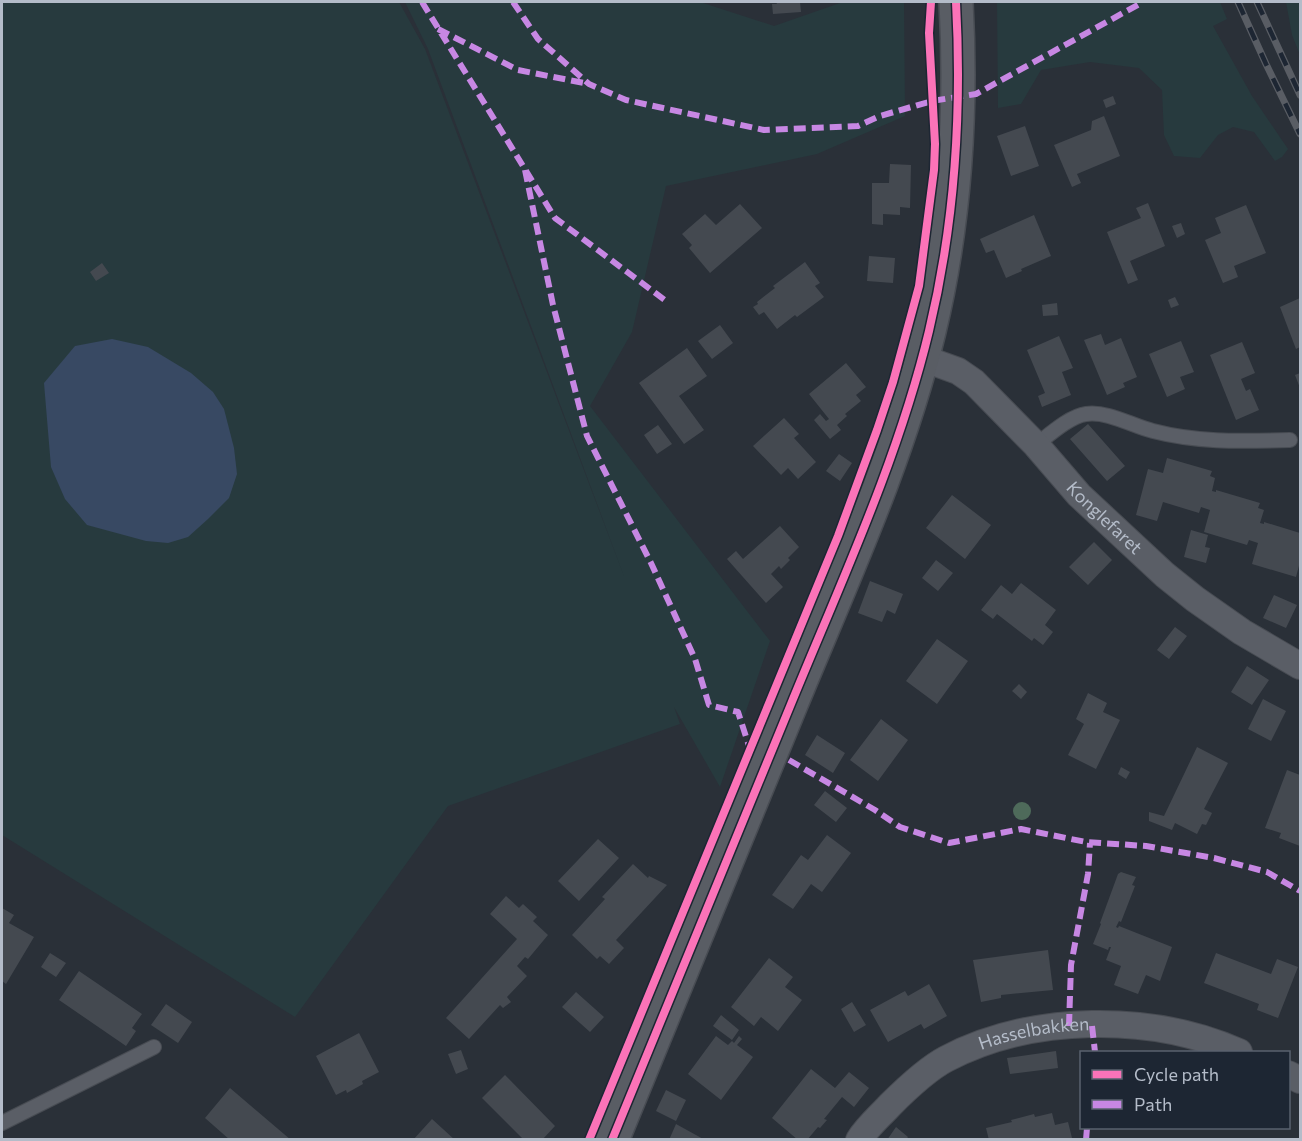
<svg xmlns="http://www.w3.org/2000/svg" width="1302" height="1141" font-family="Commissioner,sans-serif">
  <style>
    .green { fill: #273a3e }
    .water { fill: #384963 }
    .building { fill: #444950 }
    .lines { fill: none; stroke-linecap: round; stroke-linejoin: round }
    .lane-casing { stroke: #484c53; stroke-width: 16 }
    .street-casing { stroke: #484c53; stroke-width: 28 }
    .secondary-casing { stroke: #484c53; stroke-width: 36 }
    .lane { stroke: #5a5e66; stroke-width: 14 }
    .street { stroke: #5a5e66; stroke-width: 26 }
    .secondary { stroke: #595d64; stroke-width: 33 }
    .rail-casing { stroke: #595d64; stroke-width: 7 }
    .rail { stroke: #1d2633; stroke-width: 4.5; stroke-dasharray: 14; stroke-linecap: butt }
    .quiet { stroke: #c787e3; stroke-width: 6; stroke-dasharray: 12 6; stroke-linecap: butt }
    .cycleway-casing { stroke: #1d2633; stroke-width: 11 }
    .cycleway { stroke: #fb73b8; stroke-width: 8 }
    .tree { fill: #4e6a5a }
    .labels { text-anchor: middle; stroke-width: 5; stroke-linejoin: round; paint-order: stroke }
    .street-label { font-size: 18px; fill: #b4bcc9; stroke: #1d2633 }
  </style>
  <rect width="100%" height="100%" fill="#2a3038"/>
  <path class="green" d="M2 2H399L425 49 625 579 428 49 405 2H700L774 26 843 2H904L905 116 817 154 666 186 632 332 590 406 770 641 720 787 674 707 680 724 448 806 295 1017 2 835Z
    M997 2H1220L1227 19 1213 26 1252 96 1288 149 1282 157 1275 161 1254 132 1233 127 1218 135 1200 158 1174 156 1164 135 1162 90 1139 68 1090 62 1041 70 1021 104 998 108Z
    M1286 2H1300V55L1292 35Z"/>
  <path class="water" d="M112 339 148 347 191 373 213 392 224 409 234 448 237 474 229 498 208 519 188 537 168 543 146 541 87 525 65 499 51 467 44 383 75 346Z"/>
  <path class="building" d="M776 2H800L801 12 773 14 772 4H777Z
    M1113 96 1116 104 1106 108 1103 100Z
    M1104 116 1120 156 1077 174 1081 183 1072 187 1054 145 1091 130 1092 121Z
    M1025 126 1039 166 1011 176 997 136Z
    M890 164 911 165 910 208 900 207V215L883 214V225L872 224V183H889Z
    M1148 203 1165 246 1130 261 1138 280 1128 284 1107 232 1141 218 1136 208Z
    M740 204 762 228 710 273 689 248 692 245 682 234 705 214 716 225Z
    M1246 205 1266 253 1234 266 1238 277 1223 283 1205 240 1221 233 1215 218Z
    M1034 215 1051 256 1021 269 1022 271 1006 278 994 250 986 253 980 239Z
    M1181 223 1185 234 1177 238 1172 226Z
    M869 256 895 258 893 283 867 281Z
    M805 262 820 283 815 286 824 297 797 317 795 315 777 329 764 312 759 315 753 307 758 304 757 302 775 288 773 286Z
    M102 263 109 273 96 281 90 272Z
    M1175 297 1179 305 1171 308 1168 300Z
    M1300 298V347L1296 349 1280 307Z
    M1057 303 1058 315 1043 316 1042 305Z
    M720 325 733 343 712 359 698 341Z
    M1101 334 1105 345 1121 338 1137 377 1123 383 1125 387 1107 395 1084 340Z
    M1059 336 1073 368 1062 372 1071 395 1042 407 1038 396 1045 393 1027 350Z
    M1181 341 1194 372 1180 377 1185 389 1167 397 1149 354Z
    M1242 342 1255 373 1241 379 1246 391 1250 389 1259 410 1236 420 1210 355Z
    M687 348 707 376 679 396 704 430 684 444 639 383Z
    M846 363 866 387 856 395 861 401 845 414 847 416 837 425 841 430 830 439 814 420 820 414 826 421 829 419 809 394Z
    M1300 373V388L1295 375Z
    M784 418 799 434 794 438 816 462 798 479 788 468 781 475 753 446Z
    M1088 424 1125 466 1107 481 1070 439Z
    M658 425 672 444 657 454 644 435Z
    M839 454 852 463 840 481 826 471Z
    M1167 458 1212 471 1210 476 1215 478 1212 491 1216 492V490L1260 503 1258 508 1264 510 1260 523 1264 524V522L1300 533V562L1296 577 1252 564 1258 543 1249 540 1247 545 1204 532 1210 510 1201 507 1199 513 1163 502 1157 521 1136 515 1148 469 1163 473Z
    M952 495 991 525 965 559 926 528Z
    M780 526 799 547 788 558 790 560 781 569 779 566 771 574 783 587 766 603 727 559 736 551 743 559Z
    M1191 530 1208 535 1205 547 1210 548 1206 563 1184 557Z
    M1094 542 1112 560 1088 585 1069 567Z
    M936 560 953 573 938 591 922 578Z
    M870 581 903 594 895 614 887 610 882 622 858 613Z
    M1021 583 1056 610 1045 625 1053 632 1043 645 1034 638 1032 641 997 614 993 619 981 610 1001 585 1012 594Z
    M1274 595 1297 605 1286 628 1263 618Z
    M1175 627 1187 636 1169 659 1157 650Z
    M937 639 968 661 937 704 906 681Z
    M1247 666 1269 680 1252 705 1231 692Z
    M1019 684 1027 692 1021 699 1012 691Z
    M1088 693 1107 703 1103 712 1120 720 1096 769 1068 755 1084 724 1076 719Z
    M1263 699 1286 711 1271 741 1248 729Z
    M881 719 908 740 878 781 850 760Z
    M817 735 845 753 833 773 805 755Z
    M1197 747 1228 763 1204 809 1212 813 1206 825 1202 824 1197 834 1175 823 1172 830 1149 821V812L1164 816Z
    M1121 767 1130 772 1126 779 1118 774Z
    M1287 770 1300 775V831L1299 836H1300V846L1279 838 1281 833 1265 828Z
    M825 791 847 808 836 822 814 805Z
    M827 835 851 853 822 892 811 884 793 909 772 895 801 855 808 860Z
    M598 839 619 858 579 901 558 881Z
    M633 864 648 878 649 876 667 885 616 940 624 948 609 964 600 956 597 959 572 935 605 899 602 897Z
    M1121 872 1136 877 1132 885 1135 886 1121 922 1119 921 1116 927 1118 928 1119 926 1172 947 1160 981 1146 975 1138 994 1114 985 1121 966 1106 960 1111 947H1109L1108 950 1093 944 1101 924 1100 923 1118 874Z
    M506 896 519 908 523 904 537 917 533 921 548 935 528 959 525 957 517 966 527 976 507 997 511 1002 503 1008 500 1005 469 1039 446 1018 517 939 490 914Z
    M2 908 14 915 9 923 34 937 6 984 2 981Z
    M1048 950 1053 990 1001 995V998L981 1002 973 960Z
    M50 953 66 963 56 977 41 967Z
    M1216 953 1271 974 1277 959 1298 967 1278 1018 1257 1010 1259 1004 1204 983Z
    M769 958 793 977 785 987 802 1000 778 1031 761 1017 754 1026 731 1007Z
    M79 971 142 1014 132 1028 136 1031 126 1046 59 1000Z
    M929 984 947 1016 924 1029 921 1024 888 1042 870 1010 905 991 908 996Z
    M576 992 604 1017 590 1032 562 1007Z
    M852 1002 866 1025 854 1032 841 1009Z
    M166 1004 192 1022 178 1043 151 1025Z
    M721 1015 739 1030 732 1040 713 1026Z
    M359 1033 379 1072 362 1081 363 1084 347 1093 346 1090 336 1095 316 1056Z
    M716 1036 728 1045 732 1041 734 1043 739 1036 742 1039 737 1045 753 1057 721 1100 688 1074Z
    M461 1050 468 1069 456 1074 448 1054Z
    M1056 1051 1058 1068 1010 1074 1007 1058Z
    M811 1069 835 1088 849 1072 869 1088 854 1107 842 1097 824 1119 827 1120 820 1128 818 1127 807 1140H798L772 1118Z
    M505 1075 555 1126 542 1140H524L482 1098Z
    M230 1088 291 1140H230L205 1118Z
    M666 1090 686 1100 676 1121 656 1111Z
    M1052 1113 1055 1125 1068 1122 1072 1138 989 1140 986 1128 1012 1122 1011 1120 1034 1114 1035 1117Z
    M432 1119 455 1140H413Z
    M676 1124 705 1140H669Z
    M896 1127 908 1137 906 1140H887Z"/>
  <g class="lines">
    <g class="lane-casing">
      <path id="lane" d="M1036 445C1049 435 1070 416 1086 414 1109 411 1132 426 1153 431 1199 443 1243 441 1290 440
        M2 1123 154 1047"/>
    </g>
    <g class="street-casing">
      <g id="street">
        <path id="s1" d="M922 358 958 371 974 382 1036 445 1079 495 1165 575 1195 599 1242 632 1300 666"/>
        <path d="M1288 1074 1300 1080"/>
        <path id="s2" d="M859 1140C867 1127 880 1116 890 1105 904 1091 929 1068 946 1059 1032 1014 1151 1013 1239 1052"/>
      </g>
    </g>
    <g class="secondary-casing">
      <path id="secondary" d="M612 1140C671 994 732 849 791 704 841 582 898 460 929 331 955 223 962 112 956 2"/>
    </g>
    <use href="#lane" class="lane"/>
    <use href="#street" class="street"/>
    <use href="#secondary" class="secondary"/>
    <g class="rail-casing">
      <path id="rail" d="M1238 2 1266 64 1300 134
        M1257 2 1300 95"/>
    </g>
    <use href="#rail" class="rail"/>
    <path class="quiet" d="M422 2 555 218 666 301
      M513 2 538 39 589 84 626 100 764 130 858 126 880 116 932 101 976 94 1143 2
      M438 29 518 70 589 84
      M525 170 553 305 587 436 651 563 695 659 709 705 738 712 750 749
      M789 760 875 810 900 827 949 843 1021 829 1086 842 1146 846 1214 858 1267 872 1300 891
      M1069 1026 1071 965 1088 874 1090 843
      M1092 1026 1095 1052
      M1086 1140 1087 1128"/>
    <g class="cycleway-casing">
      <path id="cycleway" d="M589 1140 838 536 877 430 893 382 919 286 934 170 935 144 929 33 931 2
        M612 1140C671 994 732 849 791 704 841 582 898 460 929 331 955 223 962 112 956 2"/>
    </g>
    <use href="#cycleway" class="cycleway"/>
  </g>
  <circle class="tree" cx="1022" cy="811" r="9"/>
  <g class="labels">
    <g class="street-label">
      <text dy="6" stroke="none"><textPath href="#s1" startOffset="246">Konglefaret</textPath></text>
      <text dy="6" stroke="none"><textPath href="#s2" startOffset="212">Hasselbakken</textPath></text>
    </g>
  </g>
  <rect width="1302" height="1141" fill="none" stroke="#b4bcc9" stroke-width="6"/>
  <rect x="1080" y="1051" width="210" height="78" fill="#1d2633" stroke="#59626f" stroke-width="1.5"/>
  <rect x="1092" y="1070" width="30" height="9" fill="#fb73b8" stroke="#59626f" stroke-width="1.5"/>
  <text x="1134" y="1081" font-size="18" fill="#b4bcc9">Cycle path</text>
  <rect x="1092" y="1100" width="30" height="9" fill="#c787e3" stroke="#59626f" stroke-width="1.5"/>
  <text x="1134" y="1111" font-size="18" fill="#b4bcc9">Path</text>
</svg>
